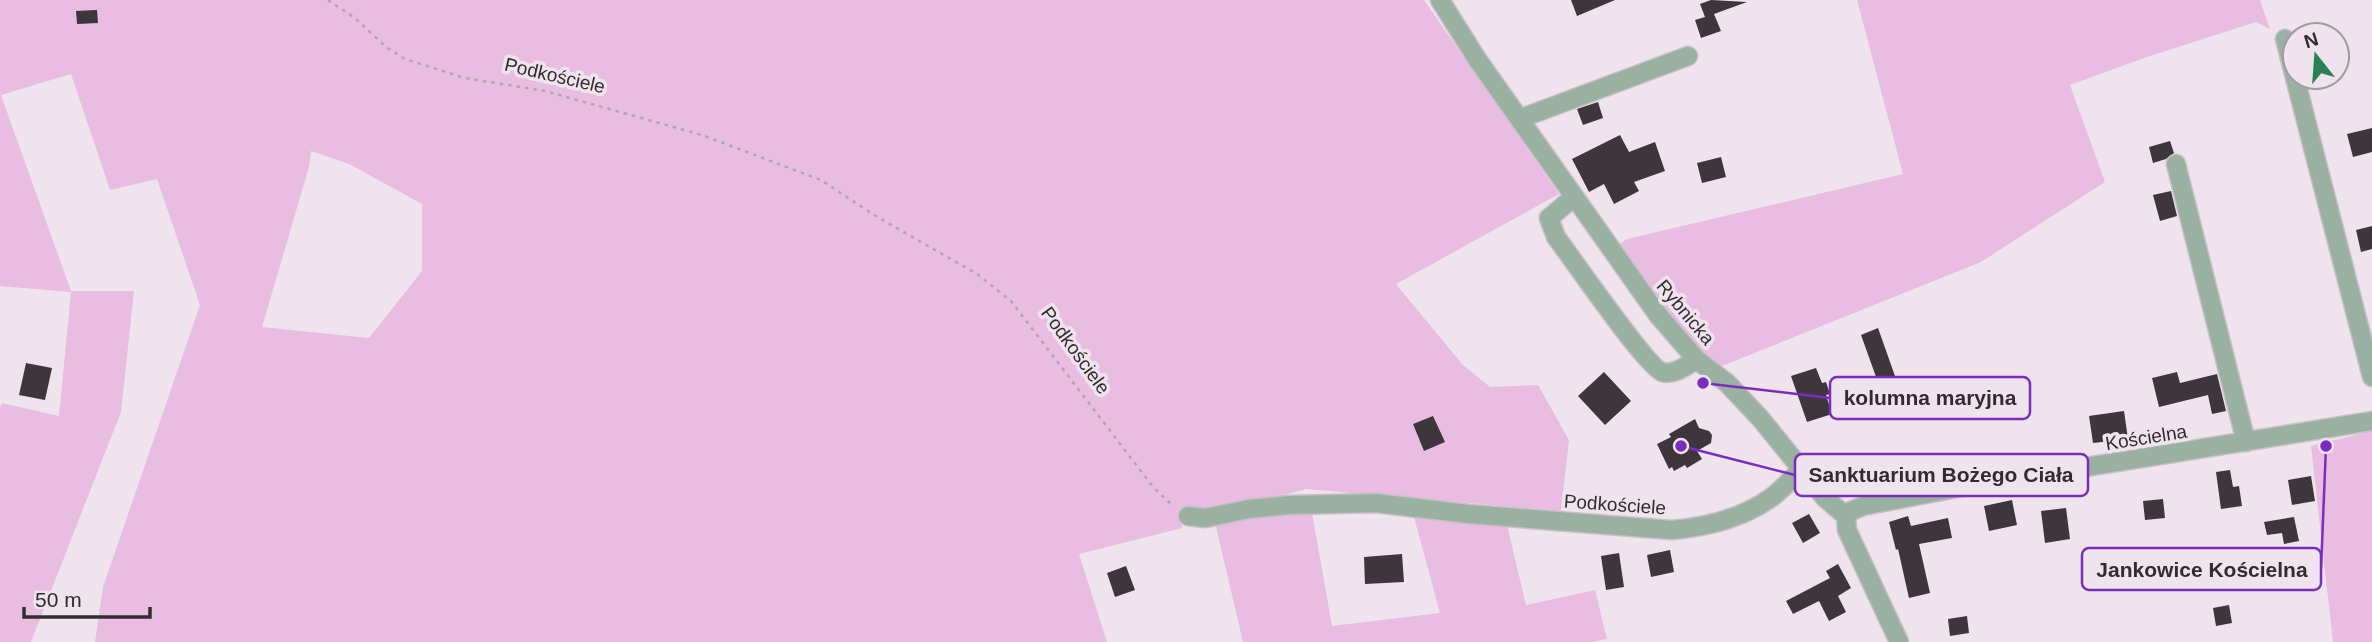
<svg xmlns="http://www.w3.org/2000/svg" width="2372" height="642" font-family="Arial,sans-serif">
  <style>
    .green { fill: #e9bce2; fill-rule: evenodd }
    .building { fill: #3e363d }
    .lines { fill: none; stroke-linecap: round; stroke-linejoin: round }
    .minor-casing { stroke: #c9bfc7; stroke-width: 21 }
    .path { stroke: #b0a7ae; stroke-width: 2.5; stroke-dasharray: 3.5 5; stroke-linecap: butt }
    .minor { stroke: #9ab1a2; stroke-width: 18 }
    .labels { text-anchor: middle; stroke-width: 7; stroke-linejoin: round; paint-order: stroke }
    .street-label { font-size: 19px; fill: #302c30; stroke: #efe4ed }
    .leader { fill: none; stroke: #7b2cbf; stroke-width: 2.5 }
    .callout-dot { fill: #7b2cbf; stroke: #efe4ed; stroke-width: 2.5 }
    .callout { fill: #efe4ed; stroke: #7b2cbf; stroke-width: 2.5 }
    .callout-label { font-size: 21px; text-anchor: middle; font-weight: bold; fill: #302c30 }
  </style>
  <rect width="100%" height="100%" fill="#efe4ed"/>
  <path class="green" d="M0 0H1424L1559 194 1396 284 1462 364 1490 387 1538 385 1569 440 1561 511 1306 489 1232 509 1193 508 1181 519 1182 528 1079 554 1107 642H95L103 587 200 305 157 179 110 190 71 74 1 95 71 291H134L121 412 31 642H0V407L2 403 59 416 71 292 0 286ZM311 151 349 164 422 204V271L369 338 262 327 309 167Z
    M1857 0H2260L2270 29 2256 22 2147 57 2070 85 2105 182 1981 262 1717 368 1700 357 1613 248 1627 239 1903 174Z
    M2372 431V642H2333L2311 446Z
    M1311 507 1332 626 1440 613 1414 517 1359 510 1506 521 1526 605 1595 590 1607 639 1591 642H1243L1216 527 1199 528 1210 522Z"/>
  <path class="building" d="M1571 0H1615L1577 16Z
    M1711 0 1747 2 1714 14 1721 31 1701 38 1695 20 1705 17 1700 4Z
    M97 10 98 23 77 24 76 11Z
    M1598 102 1603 118 1583 125 1577 109Z
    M2372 128V152L2353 157 2347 134Z
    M1620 135 1629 152 1655 142 1665 171 1634 182 1639 191 1614 204 1604 184 1589 192 1572 159Z
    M2170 141 2174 153 2166 159 2153 163 2149 147Z
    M1721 157 1726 177 1702 183 1697 163Z
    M2171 191 2177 216 2160 221 2153 195Z
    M2372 226V249L2361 252 2356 230Z
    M1878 328 1901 393 1884 399 1861 335Z
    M26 363 52 368 45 400 19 395Z
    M1816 368 1822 383 1826 382 1830 394 1826 395 1832 414 1807 422 1791 376Z
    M1604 372 1631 401 1605 425 1578 396Z
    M2177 372 2180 383 2217 374 2226 411 2212 414 2208 395 2159 407 2152 378Z
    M2124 411 2128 439 2093 443 2089 416Z
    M1433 416 1445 442 1424 451 1413 424Z
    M1695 419 1699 428 1709 431 1712 435 1711 443 1697 451 1702 459 1687 468 1685 465 1674 471 1672 467 1669 469 1657 444 1671 437 1669 434Z
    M2230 470 2233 487 2239 486 2242 506 2221 509 2216 472Z
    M2311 476 2315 501 2292 505 2288 480Z
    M2163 499 2165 518 2145 520 2143 501Z
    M2012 500 2017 525 1989 531 1984 506Z
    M2066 508 2070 539 2045 543 2041 511Z
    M1809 514 1820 533 1803 543 1792 523Z
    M1908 516 1911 526 1948 518 1952 538 1919 544 1930 593 1909 598 1898 549 1896 550 1889 522Z
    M2294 517 2299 541 2284 544 2282 533 2267 535 2264 522Z
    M1670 550 1674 572 1651 577 1647 555Z
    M1619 553 1624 587 1606 590 1601 556Z
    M1402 554 1404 582 1365 584 1364 557Z
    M1838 564 1851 588 1838 596 1846 612 1829 621 1819 601 1793 614 1786 601 1830 578 1826 571Z
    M1126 566 1135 590 1115 597 1107 573Z
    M2229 605 2232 623 2216 626 2213 608Z
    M1967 616 1969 633 1950 636 1948 619Z"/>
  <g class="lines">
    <g class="minor-casing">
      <path id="minor" d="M1440 0 1477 59 1658 315 1697 360 1727 383 1760 418 1825 498 1846 516
        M2285 39 2372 377
        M1519 119 1688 56
        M2176 164 2246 442
        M1574 197 1549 218 1556 237C1572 258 1646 366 1662 372 1674 376 1686 365 1697 360
        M1188 516 1205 518 1249 509 1290 505 1376 503 1468 514 1672 530C1707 527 1743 518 1772 497 1783 489 1791 478 1802 470
        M1846 516 1851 511 1863 506 1962 487 2372 421
        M1846 516 1847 530 1899 642"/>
    </g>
    <path class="path" d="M328 0 355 18 386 47 405 59 465 78 545 91 702 135 821 180 874 215 977 274 1011 301 1153 487 1174 507"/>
    <use href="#minor" class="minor"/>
  </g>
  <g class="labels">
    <g class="street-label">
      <text transform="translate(555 75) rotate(13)" y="7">Podkościele</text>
      <text transform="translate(1686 312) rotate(50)" y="7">Rybnicka</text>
      <text transform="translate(1076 350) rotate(54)" y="7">Podkościele</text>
      <text transform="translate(2146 437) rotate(-9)" y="7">Kościelna</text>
      <text transform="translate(1615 504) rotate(4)" y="7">Podkościele</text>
    </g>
  </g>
  <path class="leader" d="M1703 383L1830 398M1681 446L1795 475M2326 446L2321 569"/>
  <g class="callout-dot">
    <circle cx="1703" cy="383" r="7"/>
    <circle cx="1681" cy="446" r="7"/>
    <circle cx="2326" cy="446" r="7"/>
  </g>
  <g class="callout">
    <rect x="1830" y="377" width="200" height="42" rx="7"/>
    <rect x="1795" y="454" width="293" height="42" rx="7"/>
    <rect x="2082" y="548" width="239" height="42" rx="7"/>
  </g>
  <g class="callout-label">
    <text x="1930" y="405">kolumna maryjna</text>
    <text x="1941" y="482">Sanktuarium Bożego Ciała</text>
    <text x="2202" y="577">Jankowice Kościelna</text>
  </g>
  <g transform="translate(2316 56) rotate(343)"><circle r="33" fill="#efe4ed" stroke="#a39aa1" stroke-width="2"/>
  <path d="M0-5L12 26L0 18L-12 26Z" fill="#2b8154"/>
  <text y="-10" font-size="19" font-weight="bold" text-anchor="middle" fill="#302c30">N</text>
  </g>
  <path d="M24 607v10h126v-10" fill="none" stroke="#302c30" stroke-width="3.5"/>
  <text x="35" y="607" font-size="21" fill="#302c30" stroke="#efe4ed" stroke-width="5" paint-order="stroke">50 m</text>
</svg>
